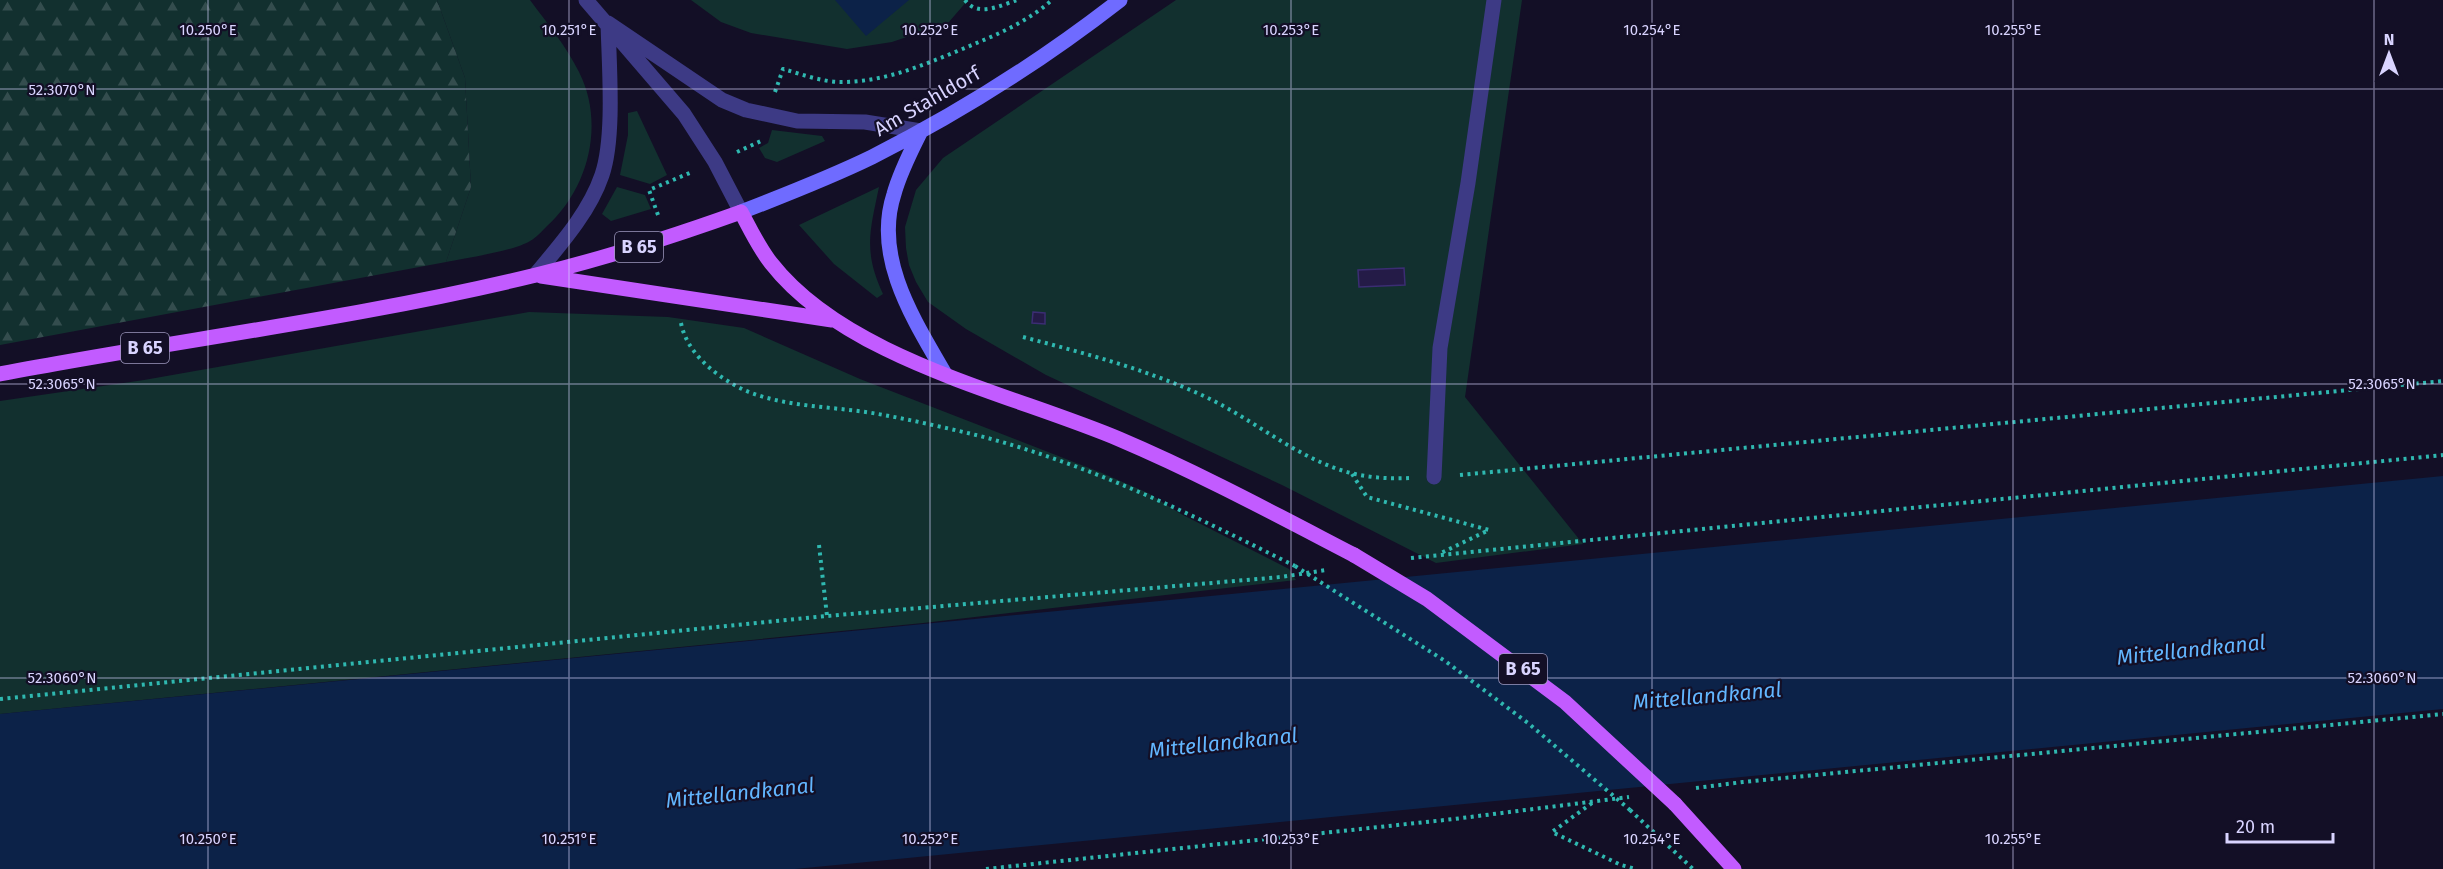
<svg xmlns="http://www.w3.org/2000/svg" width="2443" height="869" font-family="'Fira Sans',sans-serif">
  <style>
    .grass { fill: #12302f }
    .forest { fill: url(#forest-firs) }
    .water { fill: #0c2248 }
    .building { fill: #241b47; stroke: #3b2d73; stroke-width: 1.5 }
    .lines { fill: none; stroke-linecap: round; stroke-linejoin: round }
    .path { stroke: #2fb8b0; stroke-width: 4; stroke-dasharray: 3 4.5; stroke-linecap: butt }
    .service { stroke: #3d3a85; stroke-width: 15 }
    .tertiary { stroke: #3d3a85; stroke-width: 15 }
    .secondary { stroke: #6f6bff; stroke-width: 15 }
    .primary { stroke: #c25bff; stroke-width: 15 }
    .path-bridge { stroke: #2fb8b0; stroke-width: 4; stroke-dasharray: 3 4.5; stroke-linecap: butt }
    .primary-bridge { stroke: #c25bff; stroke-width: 15 }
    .ticks { fill: none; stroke: #d9d4ff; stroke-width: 1.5; stroke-opacity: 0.45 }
    .labels { text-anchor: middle; stroke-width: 4.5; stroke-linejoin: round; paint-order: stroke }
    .shield { fill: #130f26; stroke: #9e99be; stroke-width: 1.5 }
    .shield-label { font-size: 18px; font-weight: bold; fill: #d9d4ff }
    .street-label { font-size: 20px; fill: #d9d4ff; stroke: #130f26 }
    .water-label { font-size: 21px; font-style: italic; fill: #62b6ff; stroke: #130f26 }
    .ticks-label { font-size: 15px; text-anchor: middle; fill: #d9d4ff; stroke: #130f26; stroke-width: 4.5; stroke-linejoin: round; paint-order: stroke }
  </style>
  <defs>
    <pattern id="forest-firs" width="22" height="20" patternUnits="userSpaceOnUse" patternTransform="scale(1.5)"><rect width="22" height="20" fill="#12302f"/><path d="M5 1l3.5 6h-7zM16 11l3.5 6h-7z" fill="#344d4e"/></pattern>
  </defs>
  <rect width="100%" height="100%" fill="#130f26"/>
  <path class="grass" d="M437 0H530C547 23 566 46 579 72 605 123 589 188 547 226 542 231 536 238 530 241 514 251 466 258 446 262L471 187 465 78Z
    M691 0H968L948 23 892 42 847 49 751 33 721 22Z
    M1176 0H1522L1465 397 1583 544 1436 563 1282 485 1046 375 966 329 928 302 916 282 909 265 906 248 905 227 916 190 943 158Z
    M637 111 667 175 650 184 620 175 628 135V113Z
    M772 130 822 136 825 141 777 162 765 158 759 148 768 143Z
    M617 187 645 195 651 209 611 221 602 214Z
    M879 187C870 231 863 251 883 294L877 298 834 264 799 225Z
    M529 312 668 317 744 328 860 379 1102 473 1148 493 1181 514 1289 569 1296 580 923 623 0 714V401L144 380Z"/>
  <path class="forest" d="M0 0H437L465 78 471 187 446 262 0 345Z"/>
  <path class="water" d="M835 0H909L866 36Z
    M2443 476V709L795 869H0V714Z"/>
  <path class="building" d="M1404 268 1405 285 1359 287 1358 270Z
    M1033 312 1045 313V324L1032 323Z"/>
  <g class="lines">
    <path class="path" d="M965 0C978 18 1001 5 1017 0
      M775 92 783 69C801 74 822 82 841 82 884 82 921 66 960 50 993 36 1025 24 1052 0
      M737 152 763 140
      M658 215 649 190 692 172
      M681 323C687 354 717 377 744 390 786 408 834 406 878 414 912 420 947 428 980 436 1091 465 1193 515 1295 566
      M1023 337C1087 354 1150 370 1210 399 1257 422 1300 460 1351 473 1370 478 1391 479 1410 478
      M1352 474 1367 497 1489 530 1441 553
      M1460 475 2443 381
      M819 545 827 616
      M1411 558 2443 455
      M0 699 827 616 1281 577 1326 570
      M1696 788 1743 782 2443 714
      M1592 803 1552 832 1621 865 1636 869
      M1630 810 1693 869
      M986 869 1454 819 1629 797"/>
    <path class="service" d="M1434 477 1440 348 1468 183 1494 0"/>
    <path class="tertiary" d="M586 0 684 114 715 162 741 212
      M608 23 722 100 746 110 797 121 865 122 921 131
      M535 275C560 245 589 213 602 175 615 137 609 65 608 23"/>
    <path class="secondary" d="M921 131C911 151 900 172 894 194 873 258 914 320 945 374
      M741 212C785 195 829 178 872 157 959 113 1043 60 1120 0"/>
    <path class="primary" d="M541 276 832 320
      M0 374C178 340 360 318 536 275 606 258 674 236 741 212 750 229 759 248 771 263 846 359 1010 393 1119 439 1199 473 1277 515 1354 555
      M1675 804 1734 869"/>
    <path class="path-bridge" d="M1295 566 1445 661 1528 723 1630 810"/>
    <path class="primary-bridge" d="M1354 555 1427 599 1565 702 1675 804"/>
  </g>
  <path class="ticks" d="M208 0V869M569 0V869M930 0V869M1291 0V869M1652 0V869M2013 0V869M2374 0V869M0 89H2443M0 384H2443M0 678H2443"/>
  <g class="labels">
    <g class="shield">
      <rect x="615" y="232" width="48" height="30" rx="4.5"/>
      <rect x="121" y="333" width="48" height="30" rx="4.5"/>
      <rect x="1499" y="654" width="48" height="30" rx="4.5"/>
    </g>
    <g class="shield-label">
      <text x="639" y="253">B 65</text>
      <text x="145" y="354">B 65</text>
      <text x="1523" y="675">B 65</text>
    </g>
    <g class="street-label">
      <text transform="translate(927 101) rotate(-30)" y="7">Am Stahldorf</text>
    </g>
    <g class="water-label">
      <text transform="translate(2191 650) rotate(-6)" y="7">Mittellandkanal</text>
      <text transform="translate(1707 696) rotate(-5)" y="7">Mittellandkanal</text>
      <text transform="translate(1223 743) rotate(-6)" y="7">Mittellandkanal</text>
      <text transform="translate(740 793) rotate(-6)" y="7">Mittellandkanal</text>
    </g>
  </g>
  <g class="ticks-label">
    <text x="208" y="35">10.250°E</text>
    <text x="569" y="35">10.251°E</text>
    <text x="930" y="35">10.252°E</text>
    <text x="1291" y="35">10.253°E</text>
    <text x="1652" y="35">10.254°E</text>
    <text x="2013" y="35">10.255°E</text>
    <text x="62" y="95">52.3070°N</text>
    <text x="62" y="389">52.3065°N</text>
    <text x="2382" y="389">52.3065°N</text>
    <text x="62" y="683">52.3060°N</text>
    <text x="2382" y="683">52.3060°N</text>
    <text x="208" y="844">10.250°E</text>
    <text x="569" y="844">10.251°E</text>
    <text x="930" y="844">10.252°E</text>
    <text x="1291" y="844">10.253°E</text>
    <text x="1652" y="844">10.254°E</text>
    <text x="2013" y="844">10.255°E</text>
  </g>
  <g transform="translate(2389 54)" stroke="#130f26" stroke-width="4.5" paint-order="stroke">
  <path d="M0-4.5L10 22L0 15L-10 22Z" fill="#d9d4ff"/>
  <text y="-9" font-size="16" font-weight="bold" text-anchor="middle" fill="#d9d4ff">N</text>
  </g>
  <path d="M2227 833v9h106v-9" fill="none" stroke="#d9d4ff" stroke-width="3"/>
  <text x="2236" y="833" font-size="18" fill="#d9d4ff" stroke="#130f26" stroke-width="4.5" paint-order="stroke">20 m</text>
</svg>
